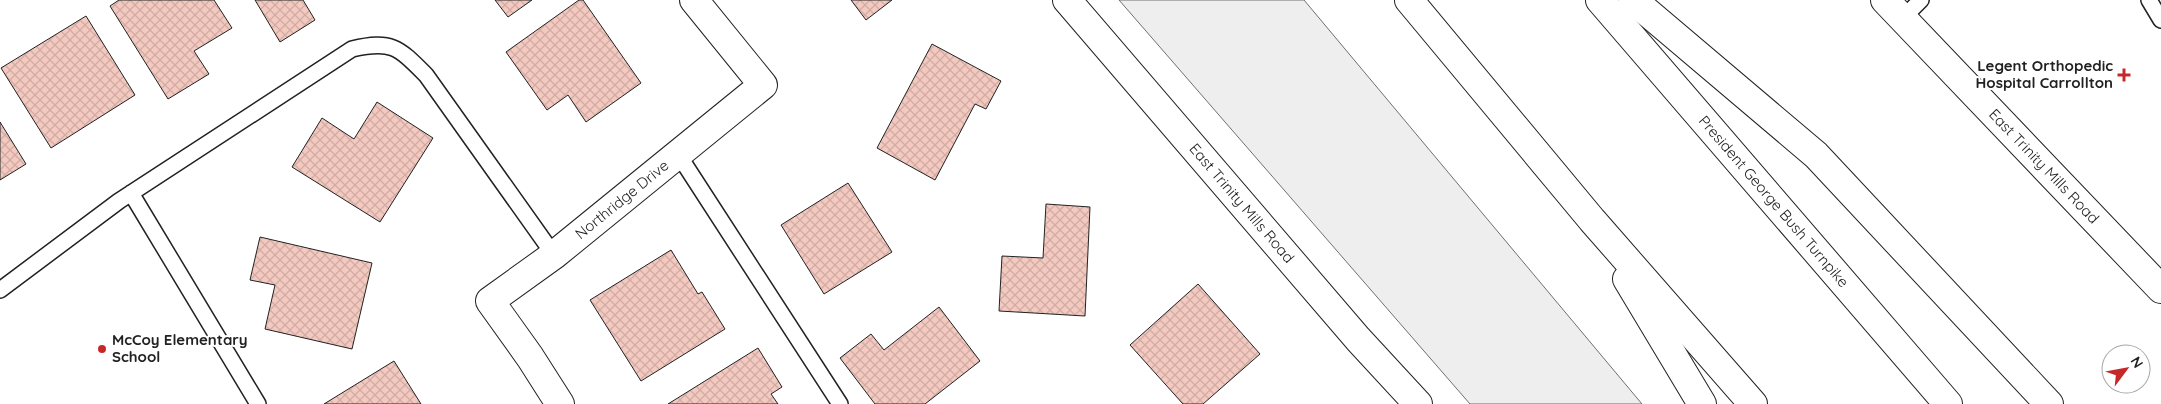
<svg xmlns="http://www.w3.org/2000/svg" width="2161" height="404" font-family="Quicksand,sans-serif">
  <style>
    .grass { fill: #eee; stroke: #6f6f6f }
    .building { fill: url(#building-cross-hatch); stroke: #222 }
    .lines { fill: none; stroke-linecap: round; stroke-linejoin: round }
    .service-casing { stroke: #222; stroke-width: 18 }
    .minor-casing { stroke: #222; stroke-width: 30 }
    .secondary-casing { stroke: #222; stroke-width: 30 }
    .motorway-casing { stroke: #222; stroke-width: 30 }
    .service { stroke: #fff; stroke-width: 15 }
    .minor { stroke: #fff; stroke-width: 28 }
    .secondary { stroke: #fff; stroke-width: 28 }
    .motorway { stroke: #fff; stroke-width: 28 }
    .poi-dot { fill: #c62828; stroke: #fff; stroke-width: 2 }
    .labels { text-anchor: middle; stroke-width: 4; stroke-linejoin: round; paint-order: stroke }
    .poi-label { font-size: 15px; font-weight: bold; fill: #222; stroke: #fff; text-anchor: end }
    .street-label { font-size: 15px; fill: #222; stroke: #fff }
  </style>
  <defs>
    <pattern id="building-cross-hatch" width="8" height="8" patternUnits="userSpaceOnUse" patternTransform="scale(1.25)"><rect width="8" height="8" fill="#f3c9c0"/><path d="M0 0l8 8M0 8l8-8" fill="none" stroke="#d0aca5"/></pattern>
  </defs>
  <rect width="100%" height="100%" fill="#fff"/>
  <path class="grass" d="M1119 0H1304L1642 404H1470Z"/>
  <path class="building" d="M119 0H214L232 28 194 51 209 74 168 99 110 6Z
    M255 0H303L315 20 280 42Z
    M495 0H532L508 17Z
    M579 0H583L641 83 586 122 568 95 547 110 506 52Z
    M851 0H892L866 20Z
    M86 16 135 95 51 148 1 68Z
    M932 44 1001 81 986 109 975 104 935 180 877 148Z
    M377 102 433 138 380 222 292 167 322 118 354 139Z
    M0 122 26 164 0 180Z
    M848 183 892 252 824 294 781 225Z
    M1046 204 1090 207 1085 316 999 311 1002 256 1043 258Z
    M260 237 372 263 352 349 265 329 275 285 250 280Z
    M671 250 698 294 702 292 725 329 641 381 590 300Z
    M1198 284 1260 354 1203 404H1183L1130 345Z
    M939 307 980 361 925 404H875L840 358 871 334 884 350Z
    M758 348 782 387 771 394 778 404H668Z
    M394 361 421 404H324Z"/>
  <g class="lines">
    <g class="service-casing">
      <path id="service" d="M2149 0 2161 20
        M1903 18 1921 0
        M678 154 840 404
        M131 193 258 404
        M0 290 119 201 352 49C392 40 398 47 426 75L554 255"/>
    </g>
    <g class="minor-casing">
      <g id="minor">
        <path id="s1" d="M560 404 530 357 490 301 554 255 763 85 694 0"/>
      </g>
    </g>
    <g class="secondary-casing">
      <g id="secondary">
        <path id="s2" d="M1067 0 1358 339 1418 404"/>
        <path id="s3" d="M1885 0 2161 289"/>
      </g>
    </g>
    <g class="motorway-casing">
      <g id="motorway">
        <path d="M1409 0 1592 220 1753 404"/>
        <path id="s4" d="M1600 0 1948 404"/>
        <path d="M1633 0 1816 155 2049 404"/>
        <path d="M1627 279 1702 404"/>
      </g>
    </g>
    <use href="#service" class="service"/>
    <use href="#minor" class="minor"/>
    <use href="#secondary" class="secondary"/>
    <use href="#motorway" class="motorway"/>
  </g>
  <g class="poi-dot">
    <path d="M2121.5 67.5h5v5h5v5h-5v5h-5v-5h-5v-5h5z"/>
    <circle cx="102" cy="349" r="5"/>
  </g>
  <g class="labels">
    <g class="poi-label">
      <text x="2113" y="71">Legent Orthopedic<tspan x="2113" dy="17">Hospital Carrollton</tspan></text>
      <text x="112" y="345" text-anchor="start">McCoy Elementary<tspan x="112" dy="17">School</tspan></text>
    </g>
    <g class="street-label">
      <text dy="5" stroke="none"><textPath href="#s3" startOffset="230">East Trinity Mills Road</textPath></text>
      <text dy="5" stroke="none"><textPath href="#s1" startOffset="291">Northridge Drive</textPath></text>
      <text dy="5" stroke="none"><textPath href="#s4" startOffset="266">President George Bush Turnpike</textPath></text>
      <text dy="5" stroke="none"><textPath href="#s2" startOffset="268">East Trinity Mills Road</textPath></text>
    </g>
  </g>
  <g transform="translate(2126 369) rotate(58)"><circle r="24" fill="#ffffff" stroke="#a7a7a7"/>
  <path d="M0-4L9 19L0 12L-9 19Z" fill="#c62828"/>
  <text y="-8" font-size="14" font-weight="bold" text-anchor="middle" fill="#222222">N</text>
  </g>
</svg>
